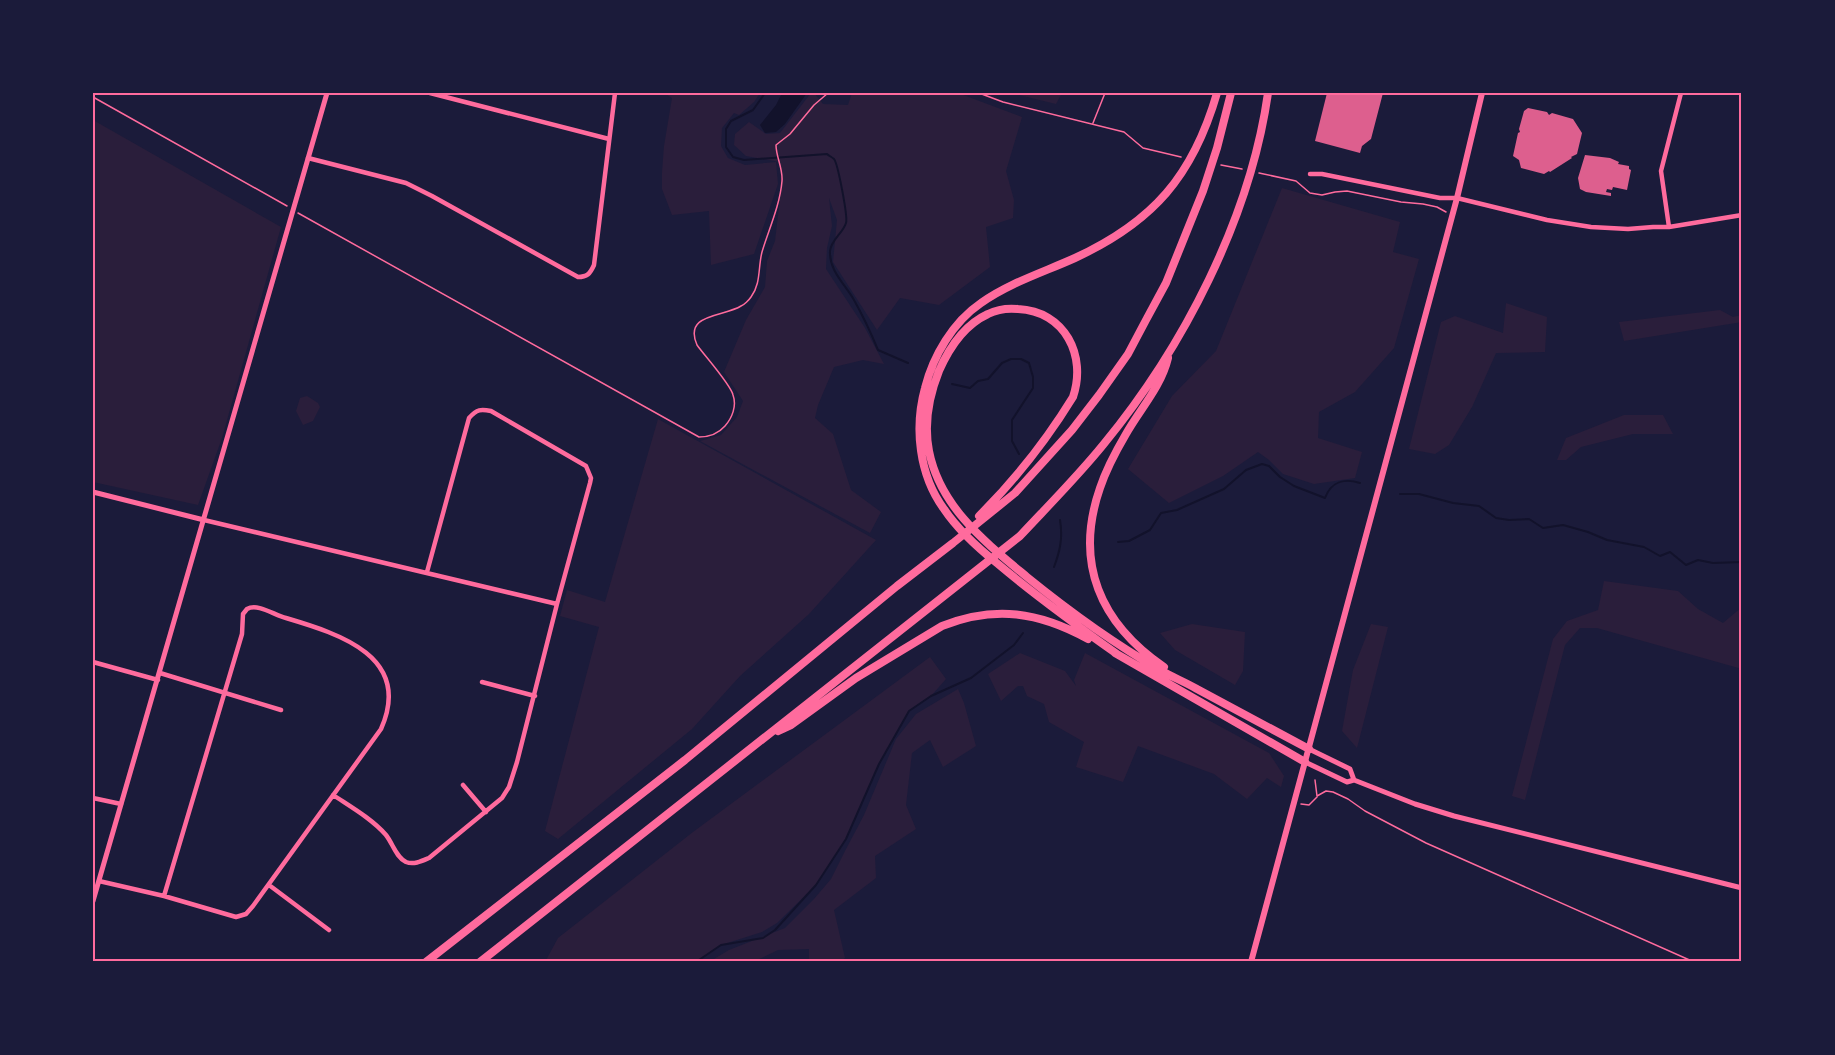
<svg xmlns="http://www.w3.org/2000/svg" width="1835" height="1055" font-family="'Open Sans',sans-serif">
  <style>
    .green { fill: #2a1e3b }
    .water { fill: #12122b }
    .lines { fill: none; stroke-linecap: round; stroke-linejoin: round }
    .stream { stroke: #12122b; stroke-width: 2 }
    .building { fill: #dd5f8e }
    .path { stroke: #ff6b9d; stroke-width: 1.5 }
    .minor { stroke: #ff6b9d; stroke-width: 4.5 }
    .tertiary { stroke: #ff6b9d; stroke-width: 5 }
    .secondary { stroke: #ff6b9d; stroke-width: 6 }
    .motorway { stroke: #ff6b9d; stroke-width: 8 }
    .neatline { fill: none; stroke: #ff6b9d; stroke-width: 2 }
  </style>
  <rect width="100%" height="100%" fill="#1b1b3a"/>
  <path class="green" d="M664 93H760L754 102 739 115 734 113 722 128 721 146 728 158 745 165 776 162 778 184 754 254 711 265 709 211 672 215 662 189V173L664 146 672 98Z
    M811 93H814L823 104 848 105 852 93H958L1022 117 1006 171 1014 200 1013 218 986 227 990 267 939 305 900 298 877 330 833 262 837 220 829 198 832 226 827 248 826 269 865 328 884 364 863 360 834 367 818 405 815 418 833 434 851 490 881 512 870 533 700 441 721 435 737 417 743 401 724 372 746 320 765 287 767 261 775 241 782 181 780 162 746 156 734 145 735 134 749 122 766 134 780 133Z
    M1011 93H1062L1056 104Z
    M93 120 281 227 222 438 198 505 93 482Z
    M1282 188 1400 222 1393 252 1419 259 1394 348 1355 392 1319 412 1318 438 1362 452 1355 478 1314 484 1283 474 1269 460 1258 452 1223 476 1169 503 1128 469 1172 396 1216 351Z
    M1506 303 1547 317 1545 352 1496 353 1472 407 1449 445 1435 454 1409 449 1441 322 1455 316 1503 333Z
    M1720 310 1733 317 1742 315V322L1624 341 1619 322Z
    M307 396 318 403 320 407 313 421 303 425 296 411 300 398Z
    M1624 415H1663L1673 434H1633L1581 447 1566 460H1557L1566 438Z
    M658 419 876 540 809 614 740 676 692 729 558 839 545 831 599 627 560 616 567 590 605 602Z
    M1604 581 1678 591 1698 609 1723 623 1742 607V669L1597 628H1580L1565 645 1525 800 1512 796 1553 639 1567 621 1598 610Z
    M1192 624 1245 632 1243 671 1235 685 1175 650 1160 633Z
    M1371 624 1388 627 1357 748 1342 731 1353 670Z
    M1020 653 1065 671 1076 686 1074 680 1085 653 1269 753 1284 776 1281 787 1267 778 1247 799 1214 774 1138 746 1123 782 1076 767 1084 742 1049 722 1044 704 1027 696 1023 686H1018L1001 701 988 674Z
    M930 657 946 679 931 696 909 711 879 764 846 839 816 885 777 923 762 932 721 945 696 962H545L558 938 693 832Z
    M958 689 964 703 976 746 943 767 930 740 912 753 906 805 916 829 875 856 876 878 834 910 845 958 839 962H809V949L778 950 753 962H709L729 950 785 928 814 899 831 879 845 851 864 815 896 739 916 714Z"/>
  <path class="water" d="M782 93H807L785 124 776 132 765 133 760 125 776 105Z"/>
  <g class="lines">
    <path class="stream" d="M765 93 753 110 731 121 726 129V147L733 157 744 160 827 154C829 156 832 157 834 159 838 164 848 217 846 223 843 233 831 240 830 251 829 271 845 284 854 300 863 316 871 333 878 350L908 363
      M952 384 970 388 978 381 988 379 1002 363 1011 359H1021L1029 363 1033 377V388L1012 420V441L1019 454
      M1400 494H1419L1453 503 1479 506 1496 518 1509 520 1529 519 1543 528 1563 525 1588 532 1607 540 1644 547 1660 556 1670 552 1686 565 1698 560 1713 563 1742 562
      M1118 542 1129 541 1150 530 1161 513 1177 510 1224 489 1246 470 1262 464 1269 466 1280 477 1294 486 1325 498C1331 482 1344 478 1360 483
      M1054 567C1060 551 1063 538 1060 520
      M696 962 721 945 763 938 775 930 816 885 846 839 879 764 909 711 931 696 971 678 1014 645 1023 633"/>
  </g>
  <path class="building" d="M1327 93H1383L1371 139 1362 146 1360 153 1315 141Z
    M1528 108 1547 112 1549 115 1552 113 1573 119 1582 133 1577 154 1571 157 1572 158 1550 172 1549 171 1544 174 1521 168 1519 160 1513 156 1518 133 1520 132 1519 129 1524 111Z
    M1585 155 1610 158 1619 162 1618 164 1629 166V169L1631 170 1627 190 1613 187 1612 190 1607 189 1606 192 1611 193V196L1586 192 1580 189 1578 178Z"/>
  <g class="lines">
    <path class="path" d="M979 93 1003 102 1124 132 1143 148 1181 157
      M93 97 287 206
      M1093 123 1105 93
      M1221 165 1242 169
      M1259 173 1296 181 1310 193 1322 195 1335 192 1347 191 1401 202 1423 204 1437 207 1446 212
      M298 213 699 437C709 437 718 434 725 426 732 418 737 406 733 395 731 385 704 355 697 345 683 313 724 317 741 306 744 305 749 300 751 297 761 284 758 267 762 252 769 229 780 205 782 181 783 168 776 157 776 145L790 134 814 105 828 93
      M1315 780 1317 796 1326 791 1333 792 1348 799 1365 811 1426 843 1694 962
      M1301 804 1309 805 1317 797"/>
    <path class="minor" d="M430 93 609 139
      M308 158 406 183 432 196 578 277C587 277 590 274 594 265L615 93
      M1310 174H1322L1440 198H1457L1547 220 1591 227 1628 229 1653 227H1669L1742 215
      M1669 227 1661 171 1681 93
      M204 520 557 604
      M93 662 158 680
      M160 673 281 710
      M482 682 535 696
      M463 785 486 812
      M333 795C351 807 372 819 386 835 393 844 396 857 406 862 414 865 422 861 429 858L502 798 509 787 517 762 557 604 590 483 591 478 586 466 491 411C481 409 477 409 469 418L427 572
      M93 798 121 804
      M99 881 164 896 236 917 246 914 253 906 381 729C413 657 340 634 286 618 274 615 258 603 247 609L243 614 242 634 164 896
      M269 885 329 930"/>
    <path class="tertiary" d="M93 492 204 520
      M1309 749 1350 769 1354 780
      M1305 762 1347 782 1354 780 1415 804 1454 816 1742 888
      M93 901 327 93"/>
    <path class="secondary" d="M1251 962 1457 198 1482 93"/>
    <path class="motorway" d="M979 516C1015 480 1046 441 1073 397 1087 356 1065 311 1018 309 1008 308 998 309 988 314 964 325 949 348 939 371 929 396 924 425 929 451 940 507 985 542 1027 577 1069 611 1113 643 1160 670 1172 677 1185 682 1197 689 1234 709 1271 729 1309 749
      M1115 653 1305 762
      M1117 654C1076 625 1036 596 998 564 978 548 958 530 944 509 919 475 914 428 925 388 933 356 953 322 981 303 1009 283 1044 272 1075 258 1153 222 1193 176 1217 93
      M1164 667C1100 623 1074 563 1100 488 1106 470 1116 451 1126 434 1140 409 1161 387 1168 358
      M778 731 791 725 856 678 942 626C995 605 1039 612 1088 639
      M426 962 685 760 897 586 953 543 1015 493 1072 430 1099 395 1128 354 1146 320 1166 283 1203 191 1217 148 1231 93
      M480 962 1020 536C1048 506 1077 477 1103 445 1183 348 1250 219 1268 93"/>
  </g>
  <rect width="1835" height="1055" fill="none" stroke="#1b1b3a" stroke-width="189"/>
  <rect x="94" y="94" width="1646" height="866" class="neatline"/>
</svg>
